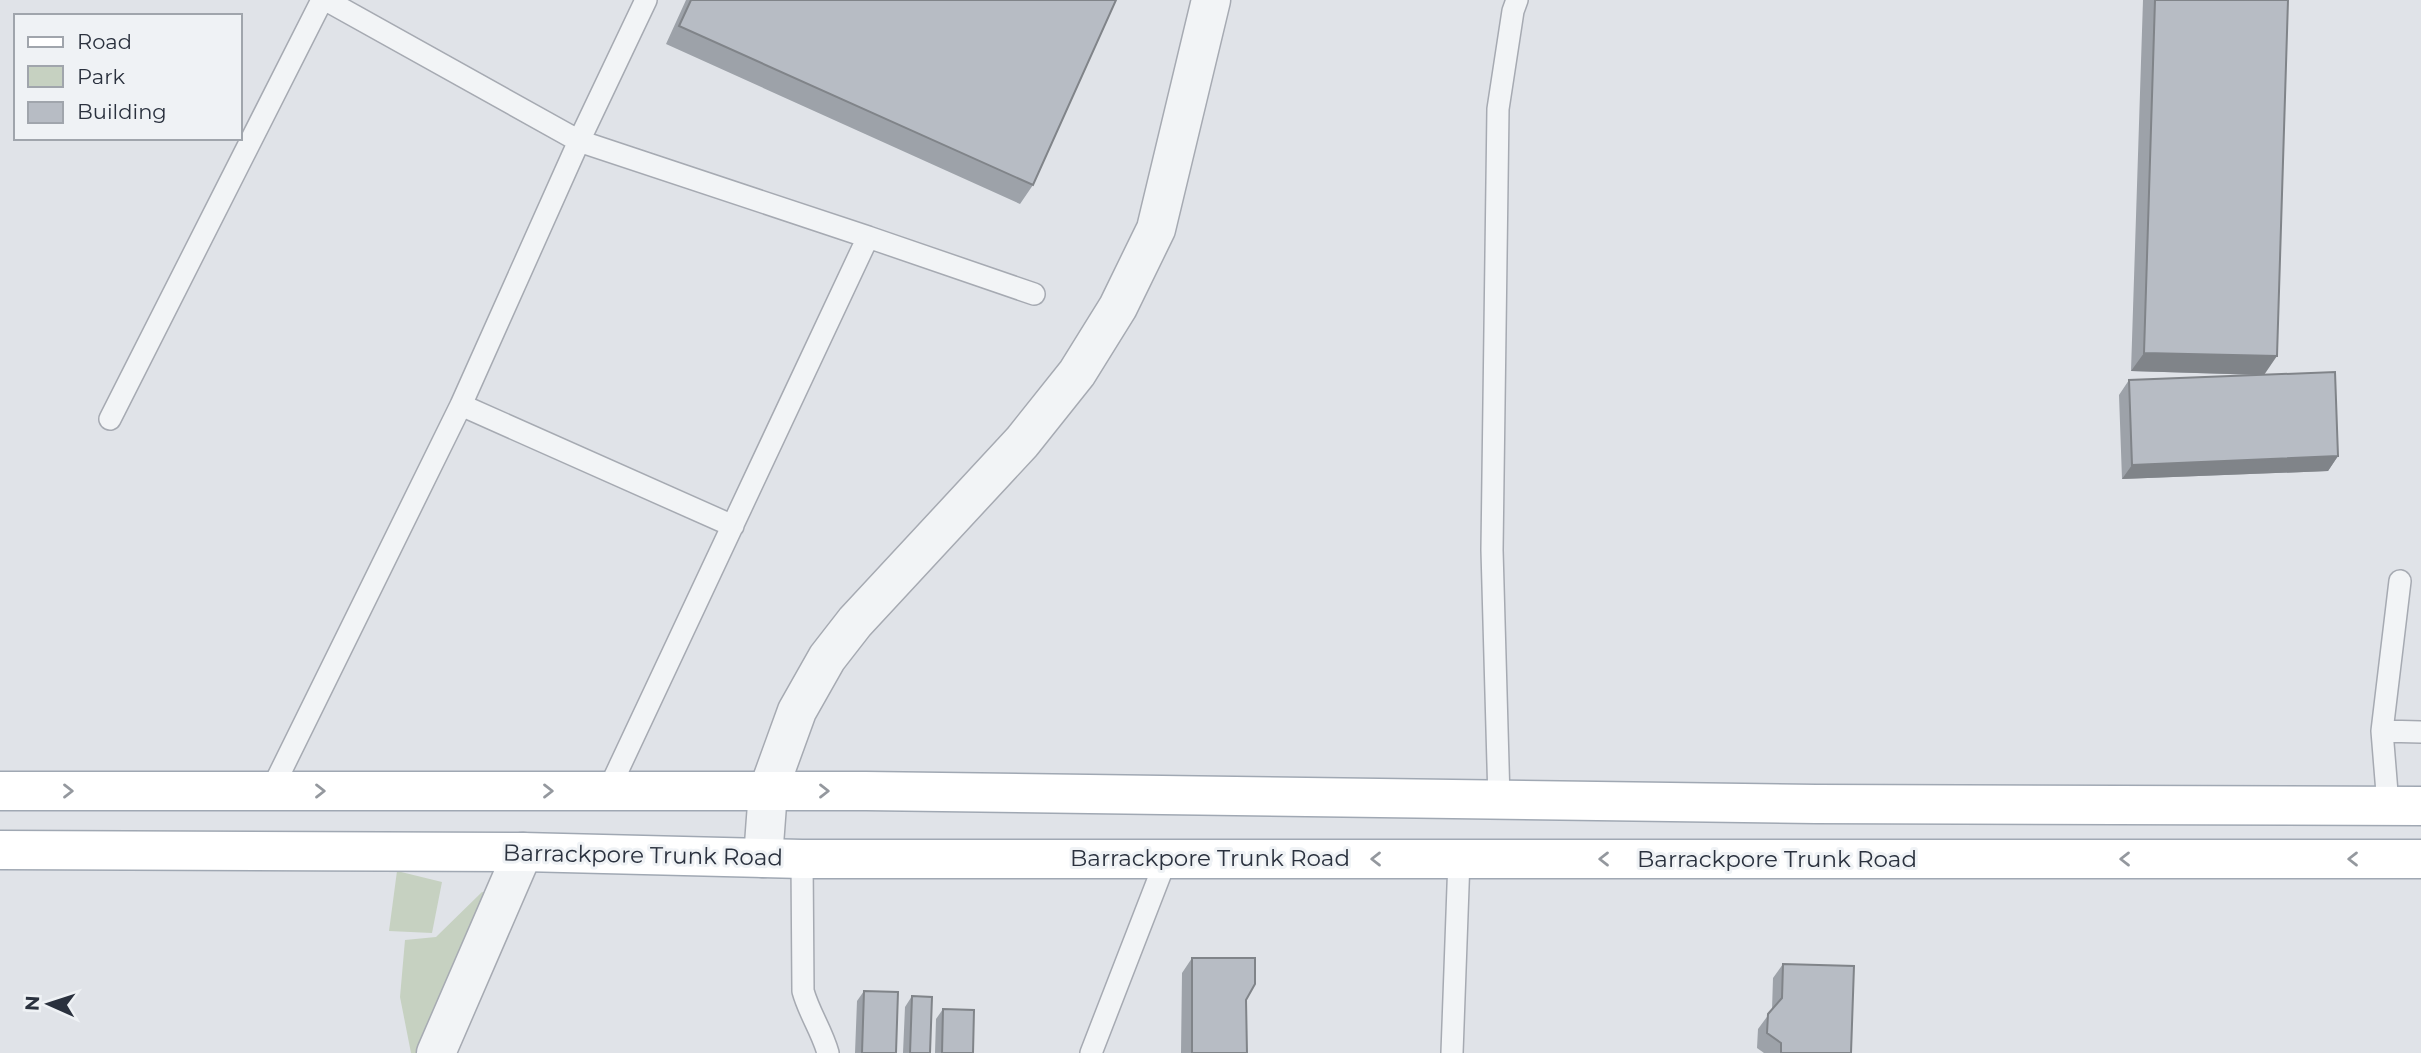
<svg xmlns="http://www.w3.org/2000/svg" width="2421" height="1053" font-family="Montserrat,sans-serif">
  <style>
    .green { fill: #c6d1c1 }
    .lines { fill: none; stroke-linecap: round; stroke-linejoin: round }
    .service-casing { stroke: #a6aab2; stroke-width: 24 }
    .tertiary-casing { stroke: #a6aab2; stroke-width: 41 }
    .primary-casing { stroke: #a0a8b3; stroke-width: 41 }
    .service { stroke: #f2f4f6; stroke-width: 21 }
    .tertiary { stroke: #f2f4f6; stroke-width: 38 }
    .primary { stroke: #fff; stroke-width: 38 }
    .wall { fill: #9da2a9 }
    .shaded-wall { fill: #808489 }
    .building { fill: #b7bcc4; stroke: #808489; stroke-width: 2 }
    .oneway { stroke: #94989e }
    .labels { text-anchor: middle; stroke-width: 6; stroke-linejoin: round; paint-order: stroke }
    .street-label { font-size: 23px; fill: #2a313e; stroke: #eff2f5 }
  </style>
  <rect width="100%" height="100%" fill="#e0e3e8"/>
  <path class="green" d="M397 871 442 882 432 933 389 931Z
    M482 892 505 895 446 1053H411L400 997 405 940 436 937Z"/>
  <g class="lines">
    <g class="service-casing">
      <path id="service" d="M326 0 579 141 646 0
        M868 237 1034 294
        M461 405 733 526
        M110 419 322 0
        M2382 731 2421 732
        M271 791 461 405 579 141 868 237 608 791
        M1499 800 1492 550 1498 109 1513 11 1517 0
        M2388 805 2382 731 2400 581
        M802 859 803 991C809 1013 822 1031 828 1053
        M1091 1053 1167 857
        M1452 1053 1459 859"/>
    </g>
    <g class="tertiary-casing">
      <path id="tertiary" d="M763 858 768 791 797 711 827 658 855 622 1022 442 1077 373 1118 307 1156 229 1211 0
        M436 1053 523 852"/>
    </g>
    <g class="primary-casing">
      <path id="primary" d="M0 791H866L1816 804 2421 806
        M0 850 523 852 802 859H2421"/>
    </g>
    <use href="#service" class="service"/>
    <use href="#tertiary" class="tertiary"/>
    <use href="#primary" class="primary"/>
  </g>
  <path class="wall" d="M686 0H1116L1033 185 1020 204 666 44Z
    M2143 0H2288L2264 375 2338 456 2328 471 2122 479 2119 395 2129 380 2259 375 2131 371Z
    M1192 958 1246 1000 1247 1053H1181L1182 973Z
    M1783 964 1851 1053H1764L1757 1048 1758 1029 1772 1010 1773 978Z
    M864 991 896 1053H855L857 1001Z
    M912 996 930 1053H903L905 1007Z
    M943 1009 973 1053H935L936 1019Z"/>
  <path class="shaded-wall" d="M2144 353 2277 356 2264 375 2131 371Z
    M2338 456 2328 471 2122 479 2132 465Z"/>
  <path class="building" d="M691 0H1116L1033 185 679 26Z
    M2155 0H2288L2277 356 2144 353Z
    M2335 372 2338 456 2132 465 2129 380Z
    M1192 958H1255V984L1246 1000 1247 1053H1192Z
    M1783 964 1854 966 1851 1053H1781V1043L1767 1033 1768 1014 1782 998Z
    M864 991 898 992 896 1053H862Z
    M912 996 932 997 930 1053H910Z
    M943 1009 974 1010 973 1053H942Z"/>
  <defs><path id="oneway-chevron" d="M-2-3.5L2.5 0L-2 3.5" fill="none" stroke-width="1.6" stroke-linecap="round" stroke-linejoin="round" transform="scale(1.75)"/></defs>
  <g class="oneway">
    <use href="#oneway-chevron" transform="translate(68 791)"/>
    <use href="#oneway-chevron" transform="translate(320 791)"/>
    <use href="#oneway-chevron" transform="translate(548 791)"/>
    <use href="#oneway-chevron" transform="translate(824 791)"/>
    <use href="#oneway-chevron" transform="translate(1376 859) rotate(-180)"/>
    <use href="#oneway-chevron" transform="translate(1604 859) rotate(180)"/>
    <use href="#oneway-chevron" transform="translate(2125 859) rotate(180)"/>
    <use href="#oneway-chevron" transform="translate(2353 859) rotate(180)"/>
  </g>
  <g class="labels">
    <g class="street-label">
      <text transform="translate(643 855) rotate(1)" y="8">Barrackpore Trunk Road</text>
      <text x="1210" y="866">Barrackpore Trunk Road</text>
      <text x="1777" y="867">Barrackpore Trunk Road</text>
    </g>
  </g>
  <rect x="14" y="14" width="228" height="126" fill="#eff2f5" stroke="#a0a5ac" stroke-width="2"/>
  <rect x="28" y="37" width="35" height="10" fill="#ffffff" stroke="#a0a5ac" stroke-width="2"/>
  <text x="77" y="49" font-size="21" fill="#2a313e">Road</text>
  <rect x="28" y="66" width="35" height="21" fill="#c6d1c1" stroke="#a0a5ac" stroke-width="2"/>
  <text x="77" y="84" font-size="21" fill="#2a313e">Park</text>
  <rect x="28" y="102" width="35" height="21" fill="#b7bcc4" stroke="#a0a5ac" stroke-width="2"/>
  <text x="77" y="119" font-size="21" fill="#2a313e">Building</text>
  <g transform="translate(49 1004) rotate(273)" stroke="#eff2f5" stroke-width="5" paint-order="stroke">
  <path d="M0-5L12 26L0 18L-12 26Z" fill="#2a313e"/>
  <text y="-10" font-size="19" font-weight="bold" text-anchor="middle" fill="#2a313e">N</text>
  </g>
</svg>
